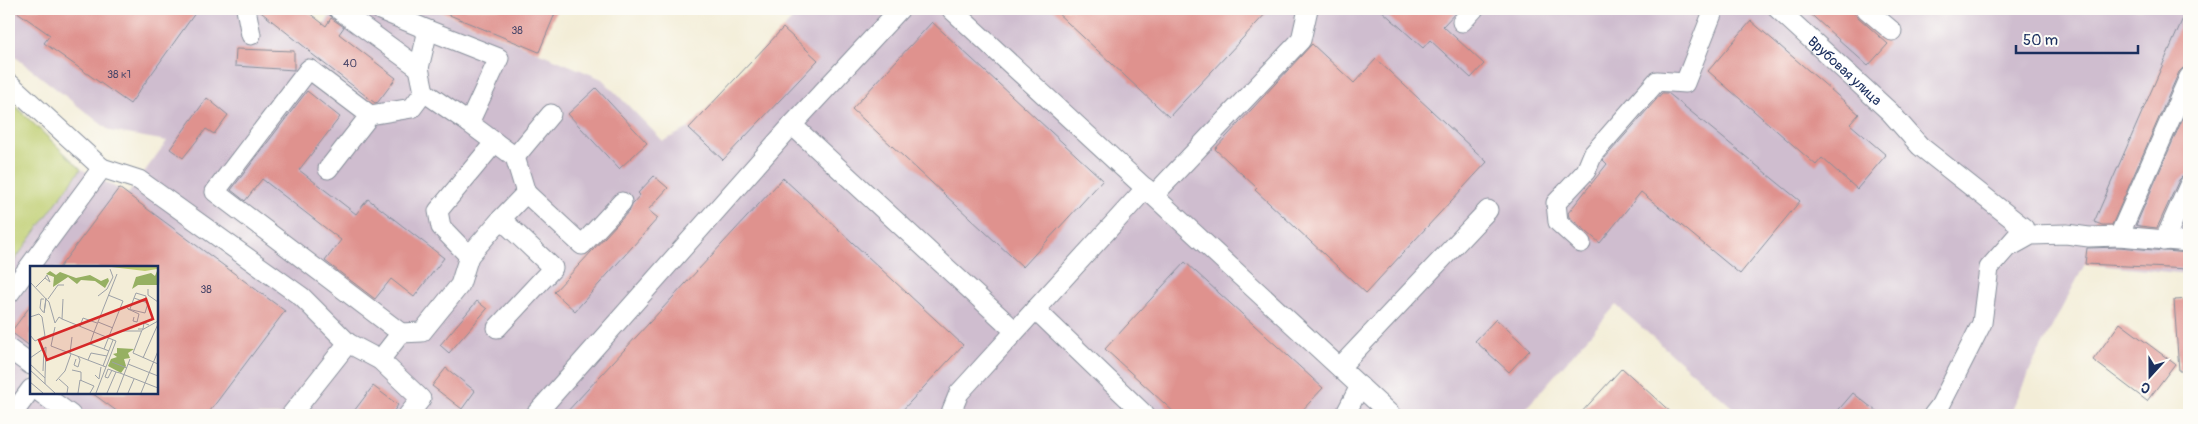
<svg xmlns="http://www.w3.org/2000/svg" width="2198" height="424" font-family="Pangolin,sans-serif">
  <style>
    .industrial { fill: #cfbdcf; fill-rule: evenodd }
    .green { fill: #becd6f; stroke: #6c7e66 }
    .building { fill: #df928e }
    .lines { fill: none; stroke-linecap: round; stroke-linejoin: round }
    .minor-casing { stroke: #878e9a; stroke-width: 21 }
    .minor { stroke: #fff; stroke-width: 19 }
    .labels { text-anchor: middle; stroke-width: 5; stroke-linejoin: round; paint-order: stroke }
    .number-label { font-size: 11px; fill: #4c486a }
    .street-label { font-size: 14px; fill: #1b2f5e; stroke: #fdfcf7 }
    .inset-road { fill: none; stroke: #9da1a7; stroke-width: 1 }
    .view { fill: #d62828; fill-opacity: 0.15; stroke: #d62828; stroke-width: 2.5 }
    .inset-edge { fill: none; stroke: #1b2f5e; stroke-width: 2.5 }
  </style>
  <rect width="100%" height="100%" fill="#fdfcf7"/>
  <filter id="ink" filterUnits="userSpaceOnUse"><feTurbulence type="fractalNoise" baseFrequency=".02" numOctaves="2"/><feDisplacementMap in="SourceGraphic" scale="10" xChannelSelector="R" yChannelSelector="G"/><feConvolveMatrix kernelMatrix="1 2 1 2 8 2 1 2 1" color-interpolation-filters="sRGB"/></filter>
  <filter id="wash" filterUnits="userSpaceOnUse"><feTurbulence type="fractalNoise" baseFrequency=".0096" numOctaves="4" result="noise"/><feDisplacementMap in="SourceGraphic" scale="20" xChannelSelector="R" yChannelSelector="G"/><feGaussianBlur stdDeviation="1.12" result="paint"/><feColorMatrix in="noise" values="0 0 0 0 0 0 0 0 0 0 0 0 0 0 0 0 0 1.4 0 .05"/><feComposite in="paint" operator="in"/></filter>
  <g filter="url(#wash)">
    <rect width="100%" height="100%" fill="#f3edd7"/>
    <path class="industrial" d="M9 9H304L315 18 311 23 320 30 335 9H434L602 79 663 141 689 128 802 9H2189V274L2085 264 2033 363 2010 415H1741L1616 305 1520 415H9V268L81 169 128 194 167 141 110 131 9 52ZM31 268H156V393H31Z"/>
    <path class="green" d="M9 100 81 169 9 268Z"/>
    <g id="blocks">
      <path class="building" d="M13 9H198L130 104 44 43 50 35Z
        M257 9H304L326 26 331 18 344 27 339 34 396 78 378 102 375 103 308 51 311 52Z
        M435 9H557L539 52Z
        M1053 9H1270L1169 117Z
        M1380 9H1459L1443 26 1484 64 1471 78 1430 40 1423 48Z
        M1805 9H1849L1888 44 1868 66Z
        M2187 9H2189V66L2183 68 2179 72 2112 225H2102L2094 222Z
        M1751 21 1859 114 1850 124 1886 155 1857 189 1822 158 1816 165 1708 71Z
        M932 22 1103 180 1023 267 852 109Z
        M783 28 818 60 723 160 689 128Z
        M1312 44 1354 83 1376 59 1487 162 1366 293 1255 190 1257 188 1215 149Z
        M236 49 294 51V70L235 66Z
        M596 88 647 143 619 169 568 114Z
        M307 91 340 117 299 170 356 214 368 199 444 258 414 297 391 279 375 299 325 261 341 240 262 179 245 201 231 190Z
        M1662 93H1668L1800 201 1740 274 1641 192 1600 243 1569 217 1568 213 1607 164 1603 160Z
        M207 98 228 115 214 134 206 129 183 158 170 149Z
        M2189 104V174L2183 176 2179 180 2157 228 2140 226 2136 225Z
        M654 176 668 188 648 210 658 218 575 311 554 292 630 210 633 203 640 195 638 193Z
        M783 178 963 345 898 415H564Z
        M119 188 285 311 207 415H122L92 393H156V268H59Z
        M2119 247 2189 253V269L2085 264 2087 248Z
        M1185 262 1323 388 1298 415H1177L1105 349Z
        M2189 299V371H2179L2174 300Z
        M477 301 487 309 449 353 440 345Z
        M31 305V347L11 332Z
        M1496 319 1530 350 1509 372 1475 341Z
        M2120 323 2175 364 2147 401 2093 360Z
        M446 368 475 391 462 409 432 386Z
        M1622 368 1674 415H1579Z
        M373 386 398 405 391 415H351Z
        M1853 393 1881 415H1834Z"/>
    </g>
  </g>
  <g filter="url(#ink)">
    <use href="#blocks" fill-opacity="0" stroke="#878e9a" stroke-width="1"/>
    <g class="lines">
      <g class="minor-casing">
        <g id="minor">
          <path d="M246 9 251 35"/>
          <path d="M338 9 419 68"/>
          <path d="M951 9 1391 415"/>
          <path id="s1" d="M1778 9 1890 112 1920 146 2024 228 1989 268 1982 323 1940 406 1933 415"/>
          <path d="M1866 9 1892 31"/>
          <path d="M1462 22 1474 9"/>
          <path d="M428 30 499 58 469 123 515 157 551 114"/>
          <path d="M2189 77 2119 236 2189 242"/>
          <path d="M9 83 102 168"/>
          <path d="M424 92 469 123"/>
          <path d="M370 115 412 108 424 92 419 68 428 30 380 10"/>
          <path d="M792 125 1015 331"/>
          <path d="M495 142 438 211 441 227 469 256 501 219"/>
          <path d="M515 157 526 193"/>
          <path d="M328 169 370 115 309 69 215 192 401 333 380 360"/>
          <path d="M1154 195 1301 40 1308 9"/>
          <path d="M2164 241 2189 185"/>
          <path d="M1581 243 1558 222 1556 203 1586 171 1593 154 1657 81 1685 83 1714 9"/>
          <path d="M2013 245 2031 235 2066 234 2089 237 2119 236"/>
          <path d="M9 294 102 168 139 180 302 297 348 343 380 360 421 399 408 415"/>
          <path d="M1035 309 1145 415"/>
          <path d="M497 328 553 268 501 219 526 193 582 245 622 202"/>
          <path d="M401 333 422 332 460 285 469 256"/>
          <path d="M9 349 31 365"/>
          <path d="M1340 367 1488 210"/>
          <path d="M41 393 71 415"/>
          <path d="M12 415 31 389"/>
          <path d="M291 415 348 343"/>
          <path d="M535 415 792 125 900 9"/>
          <path d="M950 415 959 393 1146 188"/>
          <path d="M1345 415 1360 386"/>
        </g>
      </g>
      <use href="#minor" class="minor"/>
    </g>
  </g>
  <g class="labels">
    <g class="number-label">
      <text x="517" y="34">38</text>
      <text x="350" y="67">40</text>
      <text x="119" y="78">38 к1</text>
      <text x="206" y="293">38</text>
    </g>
    <g class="street-label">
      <text dy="5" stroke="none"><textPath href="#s1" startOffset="91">Врубовая улица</textPath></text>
    </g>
  </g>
  <g transform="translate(30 266)">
    <rect width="128" height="128" fill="#f3edd7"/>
    <path d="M73 0H127V3L115 5Z" fill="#becd6f"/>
    <path d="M20 5 26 9 30 6 46 12 60 9 71 15 78 12 79 15 75 22 65 15 51 14 47 18 38 11 23 21 24 11 16 8ZM127 5V19H108L102 23 106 11 121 7 125 10ZM87 82 104 83 98 87 100 92 94 93 96 100 91 107 78 100 81 93 87 91 83 88 87 87Z" fill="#96b062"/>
    <path class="inset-road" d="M0 16 19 36 25 57 29 51 32 53 33 33M6 21 15 12 20 16 17 9 15 12M118 23V29L128 36M78 29 93 35 74 83 79 85M68 30 77 23 83 11 80 3M104 32 106 27 116 30 115 35M16 33 14 47 16 32M18 33 28 19H34M96 40 98 43 115 47 118 37 104 32 100 43M98 43 109 48 107 56 103 55 104 51M13 46 10 42 11 33H14M0 51 9 48 12 51 15 70 5 75 0 69M32 53 86 75 66 127M128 55 112 64 103 87 128 98M68 56 83 62M50 60 53 52 67 57M25 61 21 80 76 101M108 63H113L114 57 119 59M93 65H111M64 66 87 8M64 66 60 78 74 83M40 87 42 71M0 92 16 81 15 112M113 92 128 58M46 93 44 99 48 101 50 94 48 90M58 94 61 87 77 90M82 96 97 102M0 98 15 112V118M98 98 128 110M73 100 83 74M0 104 25 127M42 104 51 106V115M82 104 78 112 75 111 78 103 86 106 90 107 128 122M13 105 14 82M65 109 69 113 71 101M29 113 38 121 37 127M26 115 35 105 41 88M0 116 13 127M48 127 50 114 64 120 60 127M77 127 86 106M87 127 100 93M98 127 104 113M111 127 128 85"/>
    <path class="view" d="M116 33 123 53 17 94 9 74Z"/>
    <rect width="128" height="128" class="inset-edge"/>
  </g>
  <rect width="2198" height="424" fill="none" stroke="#fdfcf7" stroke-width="30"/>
  <g transform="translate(2150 376) rotate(201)" stroke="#fdfcf7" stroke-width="4" paint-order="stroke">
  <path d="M0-4L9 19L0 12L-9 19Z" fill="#1b2f5e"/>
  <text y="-8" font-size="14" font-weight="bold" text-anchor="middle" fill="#1b2f5e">С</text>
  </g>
  <path d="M2016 45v8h122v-8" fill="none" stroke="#1b2f5e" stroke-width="2.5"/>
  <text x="2023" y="45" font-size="15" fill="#1b2f5e" stroke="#fdfcf7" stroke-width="4" paint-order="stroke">50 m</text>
</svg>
